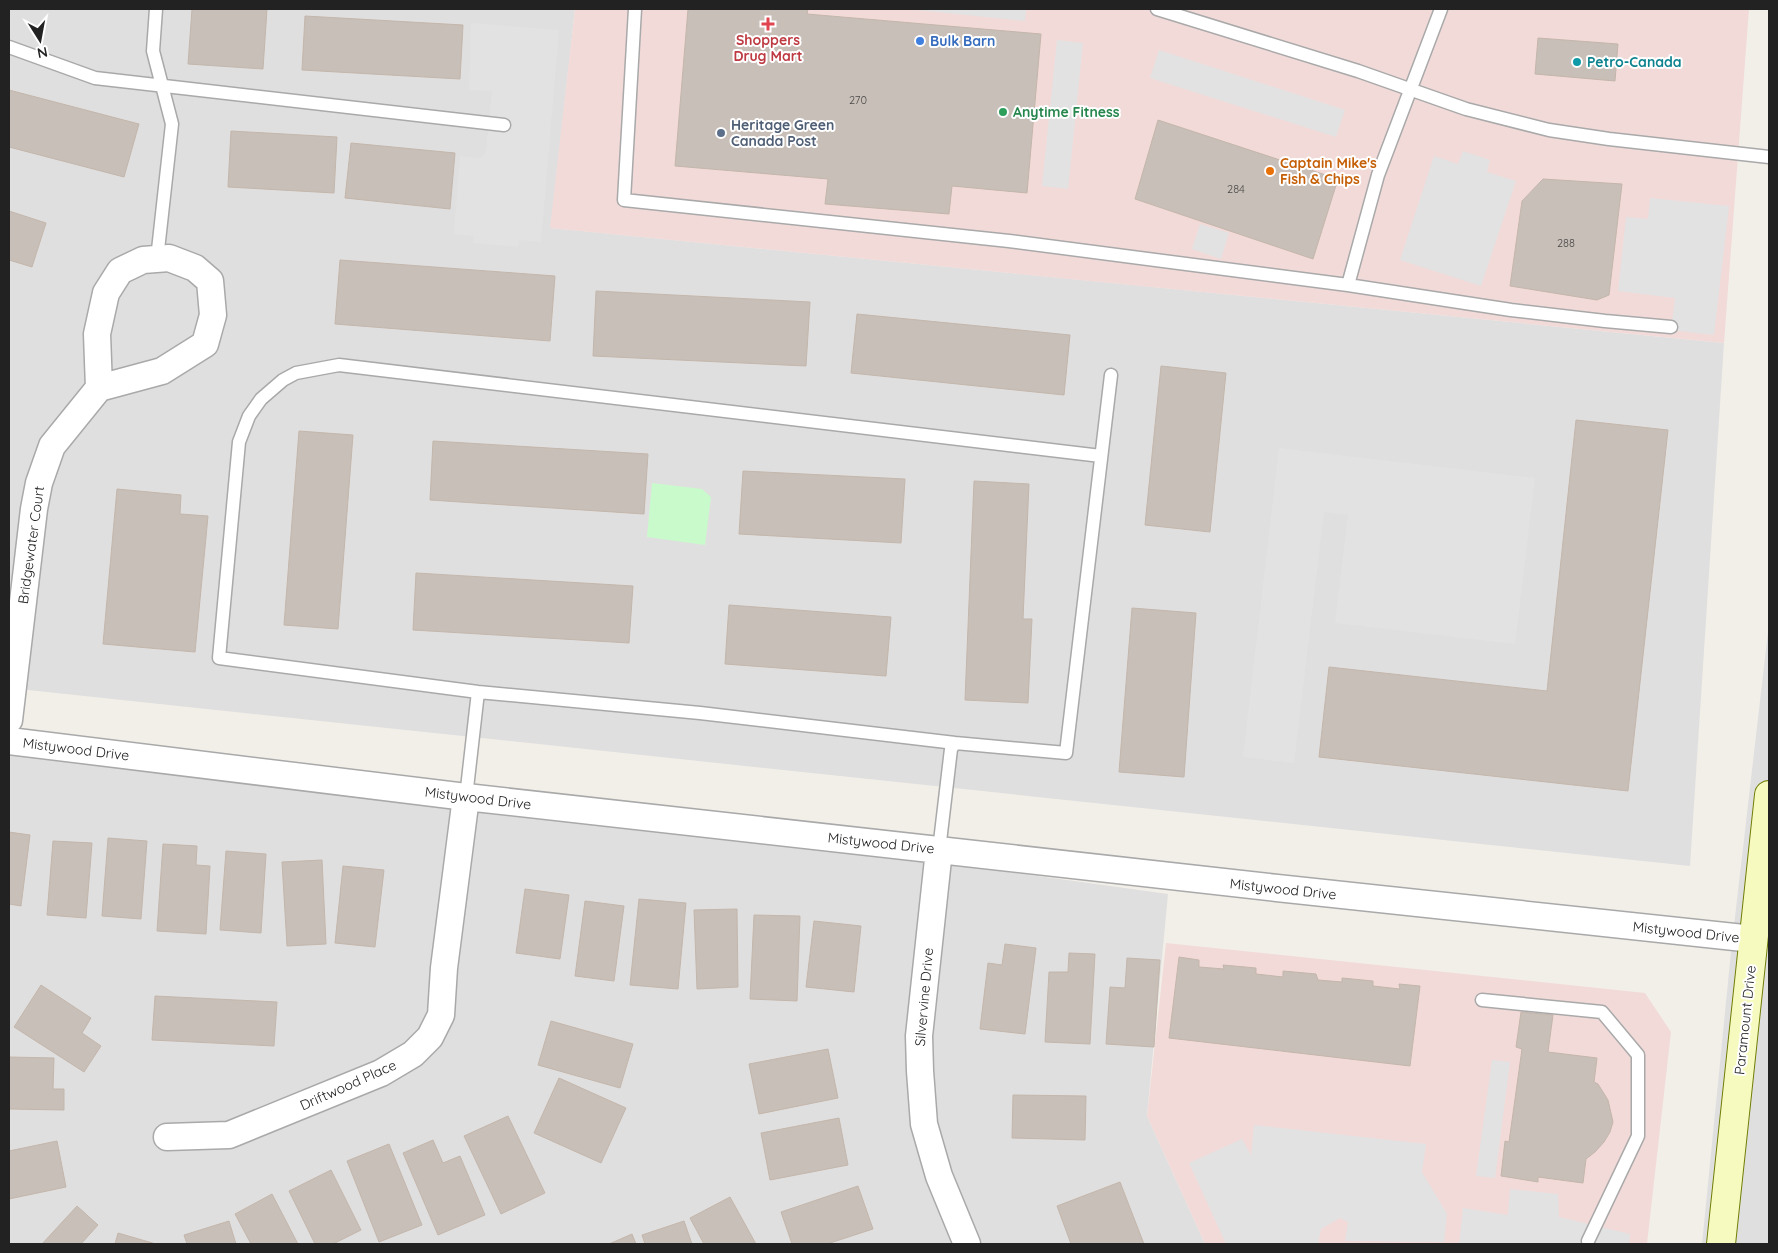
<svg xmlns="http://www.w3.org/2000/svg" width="1778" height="1253" font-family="Quicksand,sans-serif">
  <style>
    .residential { fill: #e0dfdf }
    .commercial { fill: #f2dad9 }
    .park { fill: #c8facc }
    .parking { fill: #e2e2e2 }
    .building { fill: #c7bfb8; stroke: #c4b6ab }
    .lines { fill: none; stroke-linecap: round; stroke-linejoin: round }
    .lane-casing { stroke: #a9a9a9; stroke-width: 15 }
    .street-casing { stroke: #a9a9a9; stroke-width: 29 }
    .secondary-casing { stroke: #707d05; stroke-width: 30 }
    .lane { stroke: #fff; stroke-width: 12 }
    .street { stroke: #fff; stroke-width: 26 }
    .secondary { stroke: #f7fabf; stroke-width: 28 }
    .health-dot { fill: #e0444e; stroke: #fff; stroke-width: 2 }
    .shop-dot { fill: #3f7fe0; stroke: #fff; stroke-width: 2 }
    .culture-dot { fill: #0f9aa8; stroke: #fff; stroke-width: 2 }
    .leisure-dot { fill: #2e9e5b; stroke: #fff; stroke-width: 2 }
    .service-dot { fill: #5c6f8a; stroke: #fff; stroke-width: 2 }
    .food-dot { fill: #e8710a; stroke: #fff; stroke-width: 2 }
    .labels { text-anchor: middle; stroke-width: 4; stroke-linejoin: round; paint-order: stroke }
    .number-label { font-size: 11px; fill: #4b4948 }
    .health-label { font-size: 14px; font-weight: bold; fill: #be3a42; stroke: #fff }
    .shop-label { font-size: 14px; font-weight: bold; fill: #366cbe; stroke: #fff; text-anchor: start }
    .culture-label { font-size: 14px; font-weight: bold; fill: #0d838f; stroke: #fff; text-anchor: start }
    .leisure-label { font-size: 14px; font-weight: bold; fill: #27864d; stroke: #fff; text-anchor: start }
    .service-label { font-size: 14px; font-weight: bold; fill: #4e5e75; stroke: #fff; text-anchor: start }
    .food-label { font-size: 14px; font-weight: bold; fill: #c56008; stroke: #fff; text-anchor: start }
    .street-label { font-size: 14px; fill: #222; stroke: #fff }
  </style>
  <rect width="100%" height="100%" fill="#f2efe9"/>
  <path class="residential" d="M9 9H575L551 228 1724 343 1690 866 9 688Z
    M1769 623V1244H1702L1731 952Z
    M9 745 935 862 1168 894 1147 1116 1205 1244H9Z"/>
  <path class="commercial" d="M575 9H1749L1724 343 550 228Z
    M1166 943 1645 993 1671 1032 1647 1244H1205L1147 1116Z"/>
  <path class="park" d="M652 483 702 489 711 497 705 545 647 537Z"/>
  <path class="parking" d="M907 9H1026L1025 21Z
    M471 23 559 30 541 242 519 240 518 247 473 243 474 236 454 234 460 156 480 158 486 153 492 91 469 90Z
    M1057 40 1083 43 1068 189 1042 186Z
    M1159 50 1345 110 1336 137 1150 78Z
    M1463 151 1490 160 1487 172 1516 181 1481 286 1400 260 1434 156 1458 164Z
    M1650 198 1729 206 1714 335 1671 330 1675 298 1618 291 1626 217 1648 219Z
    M1200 224 1229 233 1221 259 1192 249Z
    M1279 448 1535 478 1515 644 1335 623 1348 515 1324 512 1294 763 1243 757Z
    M1492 1060 1510 1062 1495 1178 1476 1176Z
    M1254 1125 1426 1144 1422 1172 1447 1214 1444 1242 1345 1241 1348 1222 1340 1218 1321 1229 1318 1244H1226L1189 1163 1242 1139 1251 1155Z
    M1510 1189 1558 1194 1559 1217 1630 1234 1629 1244H1459L1463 1208 1508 1215Z"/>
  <path class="building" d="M192 9H267L263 69 188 64Z
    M688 9H808L807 14 1041 34 1027 193 952 186 949 214 825 204 828 179 675 166Z
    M305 16 463 25 460 79 302 70Z
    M1538 38 1618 44 1615 81 1535 74Z
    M9 90 139 124 124 177 9 147Z
    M1158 120 1338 179 1313 259 1135 199Z
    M231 131 337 137 334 193 228 187Z
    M351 143 455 153 450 209 345 198Z
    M1543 179 1622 184 1609 295 1597 300 1510 286 1522 201Z
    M9 211 46 223 32 267 9 260Z
    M340 260 555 276 550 341 335 324Z
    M596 291 810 302 806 366 593 356Z
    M857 314 1070 335 1064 395 851 373Z
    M1161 366 1226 373 1210 532 1145 525Z
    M1576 420 1668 430 1628 791 1319 757 1329 667 1547 691Z
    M299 431 353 435 338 629 284 625Z
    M433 441 648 454 644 514 430 500Z
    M743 471 905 479 901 543 739 534Z
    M974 481 1029 484 1023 619H1032L1028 703 965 700Z
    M117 489 181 495 180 514 208 516 195 652 103 644Z
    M416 573 633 586 629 643 413 630Z
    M729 605 891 617 886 676 725 664Z
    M1132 608 1196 613 1184 777 1119 772Z
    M9 832 30 835 21 906 9 904Z
    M108 838 147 841 141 919 102 916Z
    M53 841 92 843 86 918 47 915Z
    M163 844 197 846 196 865 210 866 206 934 157 931Z
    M226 851 266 854 261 933 220 930Z
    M322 860 326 944 287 946 282 862Z
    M343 866 384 870 375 947 335 943Z
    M525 889 569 895 560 959 516 953Z
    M639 899 686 903 678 989 630 985Z
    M585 901 624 906 614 981 575 976Z
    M737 909 738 987 697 989 694 910Z
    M754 915 800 916 797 1001 750 999Z
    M814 921 861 926 854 992 806 987Z
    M1005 944 1036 948 1025 1034 980 1029 988 963 1002 965Z
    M1069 953 1095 954 1090 1044 1045 1042 1049 972H1068Z
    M1179 957 1199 960V967L1224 969 1223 965 1256 968V974L1283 977V971L1316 974 1318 980 1342 982V978L1373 981V986L1400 989 1399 984 1420 986 1410 1066 1169 1038Z
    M1127 958 1160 960 1154 1047 1106 1044 1110 987 1125 988Z
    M41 985 91 1018 82 1033 101 1046 84 1072 14 1027Z
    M155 996 277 1002 274 1046 152 1040Z
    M1521 1012 1553 1015 1548 1052 1597 1058 1594 1082 1598 1084 1608 1100 1613 1122 1610 1132 1604 1142 1595 1152 1586 1159 1583 1183 1538 1177V1182L1501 1176 1505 1141 1509 1142 1522 1049 1516 1047Z
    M551 1021 633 1044 620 1088 538 1065Z
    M828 1049 838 1098 759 1114 749 1064Z
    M9 1057 54 1058 53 1089H64V1110L9 1109Z
    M559 1078 626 1108 601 1163 534 1133Z
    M1013 1095 1086 1096 1085 1140 1012 1138Z
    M508 1116 545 1193 501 1214 464 1136Z
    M839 1118 848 1165 770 1180 761 1133Z
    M433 1140 443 1163 460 1156 485 1215 438 1235 403 1153Z
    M57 1141 66 1187 9 1199V1151Z
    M389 1144 422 1225 379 1242 347 1161Z
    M331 1170 361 1230 333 1244H315L289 1191Z
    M1120 1182 1144 1244H1071L1057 1206Z
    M858 1186 873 1229 827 1244H792L781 1212Z
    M272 1194 298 1244H251L235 1214Z
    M730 1197 756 1244H704L690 1218Z
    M77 1206 98 1225 81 1244H42Z
    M229 1221 236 1244H187L184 1235Z
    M684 1221 692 1244H645L642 1235Z
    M118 1233 156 1244H115Z
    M632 1234 636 1244H609Z"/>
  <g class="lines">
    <g class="lane-casing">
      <path id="lane" d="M156 9 153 51 172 124 157 259
        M635 9 624 200 1009 241 1348 285 1511 310 1605 321 1671 327
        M1157 9 1358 71 1466 109 1549 130 1609 139 1769 157
        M9 47 95 78 504 125
        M1348 285 1378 175 1441 9
        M1101 456 339 365 296 373 283 380 261 399 249 416 239 442 219 658 478 692 700 713 955 743 1066 753 1111 375
        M466 797 478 692
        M939 850 951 749 955 743
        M1482 1000 1602 1012 1638 1055V1136L1588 1241"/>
    </g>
    <g class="street-casing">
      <path id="street" d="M9 720 34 509 39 483 52 446 99 388 162 371 205 344 213 315 210 281 195 268 169 258 143 260 120 271 106 293 97 334 99 388
        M9 741 466 797 1277 888 1753 939
        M939 850 919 1036 920 1071 924 1124 939 1176 967 1244
        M167 1137 229 1135 381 1073 413 1054 430 1037 441 1015 444 968 466 797"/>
    </g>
    <g class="secondary-casing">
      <path id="secondary" d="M1721 1244 1769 795"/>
    </g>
    <use href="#lane" class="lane"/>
    <use href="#street" class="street"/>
    <use href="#secondary" class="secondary"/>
  </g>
  <path class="health-dot" d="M765.5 16.5h5v5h5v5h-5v5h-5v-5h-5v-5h5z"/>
  <circle class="shop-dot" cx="920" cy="41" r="5"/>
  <circle class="culture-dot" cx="1577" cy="62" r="5"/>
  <circle class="leisure-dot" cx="1003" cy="112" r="5"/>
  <circle class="service-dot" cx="721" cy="133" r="5"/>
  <circle class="food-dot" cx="1270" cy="171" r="5"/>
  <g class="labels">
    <g class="number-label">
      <text x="858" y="104">270</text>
      <text x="1236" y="193">284</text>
      <text x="1566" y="247">288</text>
    </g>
    <g class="health-label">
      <text x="768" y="45">Shoppers<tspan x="768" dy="16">Drug Mart</tspan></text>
    </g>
    <g class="shop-label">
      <text x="930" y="46">Bulk Barn</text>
    </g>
    <g class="culture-label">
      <text x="1587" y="67">Petro-Canada</text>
    </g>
    <g class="leisure-label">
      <text x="1013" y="117">Anytime Fitness</text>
    </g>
    <g class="service-label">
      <text x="731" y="130">Heritage Green<tspan x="731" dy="16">Canada Post</tspan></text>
    </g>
    <g class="food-label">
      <text x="1280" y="168">Captain Mike's<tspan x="1280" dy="16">Fish &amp; Chips</tspan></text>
    </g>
    <g class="street-label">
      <text transform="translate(31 545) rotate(-82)" y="5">Bridgewater Court</text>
      <text transform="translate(76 749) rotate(7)" y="5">Mistywood Drive</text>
      <text transform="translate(478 798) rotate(7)" y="5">Mistywood Drive</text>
      <text transform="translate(881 843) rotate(6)" y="5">Mistywood Drive</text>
      <text transform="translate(1283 889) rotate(6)" y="5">Mistywood Drive</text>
      <text transform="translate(1686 932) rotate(6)" y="5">Mistywood Drive</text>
      <text transform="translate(924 997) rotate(-85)" y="5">Silvervine Drive</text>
      <text transform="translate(1745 1020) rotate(-84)" y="5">Paramount Drive</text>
      <text transform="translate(348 1085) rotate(-24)" y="5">Driftwood Place</text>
    </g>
  </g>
  <rect width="1778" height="1253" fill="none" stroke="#222222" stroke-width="20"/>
  <g transform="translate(40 40) rotate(169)" stroke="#ffffff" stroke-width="4" paint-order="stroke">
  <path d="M0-4L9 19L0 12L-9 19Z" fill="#222222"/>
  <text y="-8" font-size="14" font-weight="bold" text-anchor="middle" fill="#222222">N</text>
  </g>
</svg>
